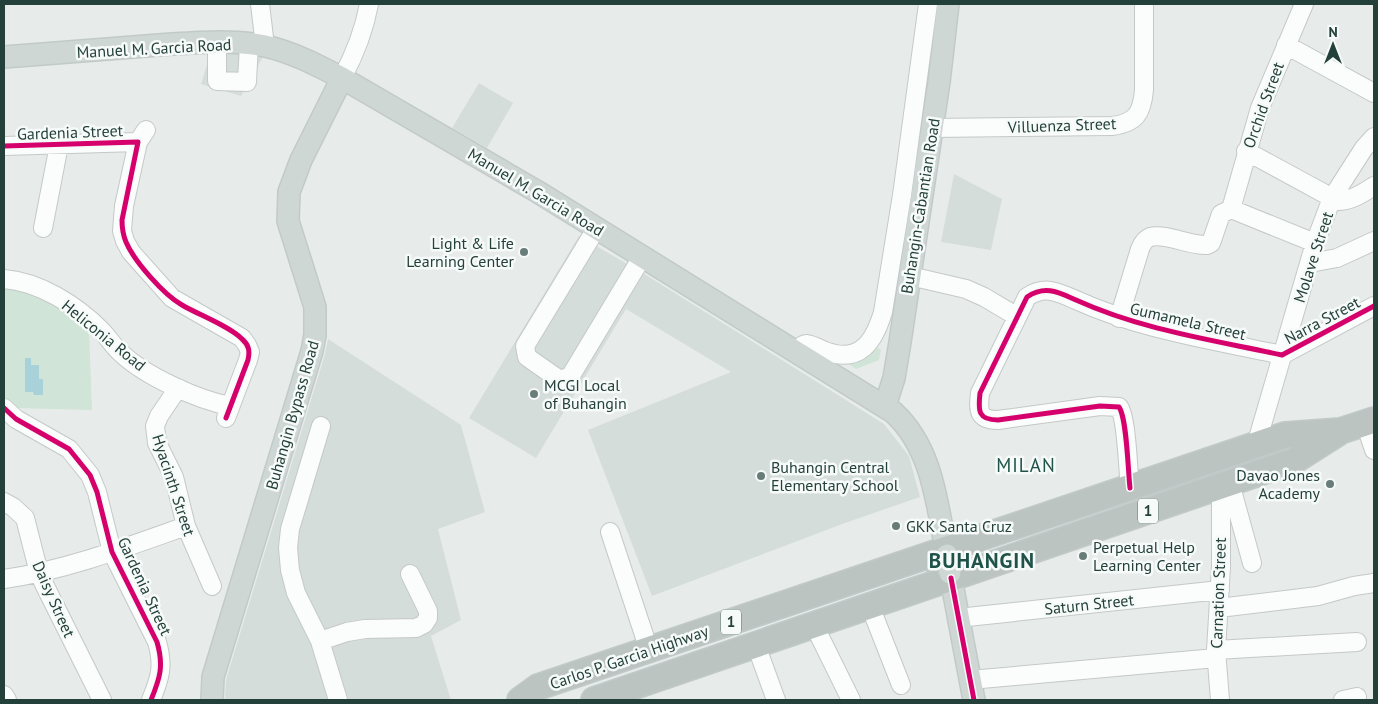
<svg xmlns="http://www.w3.org/2000/svg" width="1378" height="704" font-family="'PT Sans',sans-serif">
  <style>
    .built { fill: #d5ddda }
    .green { fill: #d0e5d7 }
    .water { fill: #a8d1da }
    .lines { fill: none; stroke-linecap: round; stroke-linejoin: round }
    .highway-tunnel { stroke: #c0cac7; stroke-width: 25; stroke-dasharray: 25 12; stroke-linecap: butt }
    .minor-casing { stroke: #c4c9c7; stroke-width: 20 }
    .major-casing { stroke: #c2cac9; stroke-width: 24 }
    .highway-casing { stroke: #c2cac9; stroke-width: 28 }
    .minor { stroke: #fbfcfc; stroke-width: 18 }
    .major { stroke: #cfd7d5; stroke-width: 21 }
    .highway { stroke: #bcc4c2; stroke-width: 25 }
    .major-bridge-casing { stroke: #c2cac9; stroke-width: 24; stroke-linecap: butt }
    .major-bridge { stroke: #cfd7d5; stroke-width: 21 }
    .cycleway-casing { stroke: #f6faf8; stroke-width: 8 }
    .cycleway { stroke: #d6006c; stroke-width: 5 }
    .poi-dot { fill: #687c78; stroke: #f6faf8; stroke-width: 2 }
    .labels { text-anchor: middle; stroke-width: 5; stroke-linejoin: round; paint-order: stroke }
    .shield { fill: #f6faf8; stroke: #637873; stroke-width: 1 }
    .shield-label { font-size: 15px; font-weight: bold; fill: #24403a }
    .street-label { font-size: 16px; fill: #24403a; stroke: #f6faf8 }
    .poi-label { font-size: 16px; fill: #24403a; stroke: #f6faf8; text-anchor: start }
    .quarter-label { font-size: 19px; letter-spacing: 1px; fill: #1f5349; stroke: #f6faf8 }
    .district-label { font-size: 21px; font-weight: bold; letter-spacing: 1px; fill: #1f5349; stroke: #f6faf8 }
  </style>
  <rect width="100%" height="100%" fill="#e7ecea"/>
  <path class="built" d="M211 52 264 55 241 96 201 84Z
    M479 83 513 103 487 148 452 128Z
    M954 174 1002 199 991 250 941 242Z
    M579 236 646 275 884 424 909 456 920 497 845 523 652 596 588 430 731 372 626 309 536 458 469 418Z
    M328 339 461 425 485 512 438 529 461 620 431 636 451 700H225L226 680 325 354Z"/>
  <path class="green" d="M4 284C40 291 61 307 89 330L92 410 13 408 4 396Z
    M872 344 881 350 879 360 856 369 844 361Z"/>
  <path class="water" d="M25 358H31V365H39V379H43V395H34L33 392H25Z"/>
  <g class="lines">
    <path class="highway-tunnel" d="M926 571 970 557"/>
    <g class="minor-casing">
      <path id="minor" d="M260 4 265 46
        M217 43V81L247 82 249 44
        M1286 45 1374 93
        M342 78C355 54 364 31 369 4
        M932 128 1112 126C1136 123 1142 113 1144 90V4
        M146 130 138 142 124 206 122 231 125 241 131 252 172 298 242 338 247 345 250 352 248 360 226 418
        M4 146 138 142
        M1246 151 1338 201C1351 201 1363 193 1374 186
        M1231 209 1260 108 1304 4
        M1231 209 1315 243
        M43 228 59 145
        M596 229 525 346 527 357 557 378 562 379 570 377 642 257
        M1310 263 1337 258 1374 241
        M910 276 966 289 984 297 1016 316
        M4 279C40 282 76 305 101 330 108 337 113 346 121 353 145 376 198 400 230 406
        M1119 318 1140 249C1142 244 1145 239 1150 237 1166 233 1190 246 1207 245L1211 243 1221 214 1231 209
        M798 351 803 345 806 344C813 345 818 348 825 351 860 364 874 342 883 312L902 195 928 4
        M178 388 159 416 155 426 157 443 174 477 186 526 212 586
        M4 408 16 419 69 449 90 475 97 492 112 552 157 642C164 666 160 678 151 700
        M1365 423 1374 450
        M321 426 290 529 288 548 290 570 296 593 320 641 338 700
        M1256 445 1315 243 1332 198 1364 148 1374 137
        M1230 483 1252 563
        M1130 488C1128 472 1127 418 1119 407L1100 406 998 420C978 420 978 411 980 393L1027 297C1045 285 1058 292 1076 300 1142 330 1213 340 1282 355L1374 306
        M4 502 13 507 25 518 39 573 45 586 102 700
        M610 532 649 650
        M4 579C66 570 127 547 186 526
        M870 606 901 685
        M1219 608 1318 596 1354 586 1374 583
        M958 618 1220 590
        M814 625 851 700
        M320 641 347 632 365 629 416 628 424 624 428 618V611L410 574
        M756 645 776 700
        M1216 650 1357 642
        M970 680 1216 658
        M4 695 7 700
        M1220 700 1216 650 1221 567V486
        M1343 700 1357 697"/>
    </g>
    <g class="major-casing">
      <path id="major" d="M4 57C55 53 107 49 159 45 193 43 231 39 265 46 292 52 317 65 342 78L538 192 893 412C933 448 937 505 947 555
        M885 406 894 378 900 342 939 82 948 4
        M950 573 974 700
        M212 700 213 677 312 351 315 335V307L288 221 289 192 301 160 342 78"/>
    </g>
    <g class="highway-casing">
      <path id="highway" d="M1325 436 1374 420
        M520 700 538 687 1285 435 1340 431
        M594 700 1294 461 1338 433"/>
    </g>
    <use href="#minor" class="minor"/>
    <use href="#major" class="major"/>
    <use href="#highway" class="highway"/>
    <g class="major-bridge-casing">
      <path id="major-bridge" d="M947 555 950 573"/>
    </g>
    <use href="#major-bridge" class="major-bridge"/>
    <g class="cycleway-casing">
      <path id="cycleway" d="M4 146 138 142 122 220C122 228 123 235 126 242 134 261 164 295 182 305 199 315 229 326 242 339 249 345 250 351 248 360L226 418
        M4 408 16 419 69 449 90 475 97 492 112 552 157 642C164 666 160 678 151 700
        M1130 488C1128 472 1127 418 1119 407L1100 406 998 420C978 420 978 411 980 393L1027 297C1045 285 1058 292 1076 300 1142 330 1213 340 1282 355L1374 306
        M951 578 974 700"/>
    </g>
    <use href="#cycleway" class="cycleway"/>
  </g>
  <g class="poi-dot">
    <circle cx="524" cy="252" r="5"/>
    <circle cx="534" cy="394" r="5"/>
    <circle cx="761" cy="476" r="5"/>
    <circle cx="1330" cy="484" r="5"/>
    <circle cx="896" cy="526" r="5"/>
    <circle cx="1083" cy="556" r="5"/>
  </g>
  <g class="labels">
    <g class="shield">
      <rect x="1138" y="498.5" width="20" height="25" rx="4"/>
      <rect x="721" y="609.5" width="20" height="25" rx="4"/>
    </g>
    <g class="shield-label">
      <text x="1148" y="516">1</text>
      <text x="731" y="627">1</text>
    </g>
    <g class="street-label">
      <text transform="translate(154 48) rotate(-3)" y="6">Manuel M. Garcia Road</text>
      <text transform="translate(1263 105) rotate(-70)" y="6">Orchid Street</text>
      <text transform="translate(1062 125) rotate(-2)" y="6">Villuenza Street</text>
      <text transform="translate(70 132) rotate(-2)" y="6">Gardenia Street</text>
      <text transform="translate(536 192) rotate(31)" y="6">Manuel M. Garcia Road</text>
      <text transform="translate(920 206) rotate(-81)" y="6">Buhangin-Cabantian Road</text>
      <text transform="translate(1313 257) rotate(-72)" y="6">Molave Street</text>
      <text transform="translate(1322 320) rotate(-28)" y="6">Narra Street</text>
      <text transform="translate(1188 321) rotate(13)" y="6">Gumamela Street</text>
      <text transform="translate(104 335) rotate(39)" y="6">Heliconia Road</text>
      <text transform="translate(292 415) rotate(-74)" y="6">Buhangin Bypass Road</text>
      <text transform="translate(174 485) rotate(72)" y="6">Hyacinth Street</text>
      <text transform="translate(145 586) rotate(65)" y="6">Gardenia Street</text>
      <text transform="translate(1218 593) rotate(-88)" y="6">Carnation Street</text>
      <text transform="translate(54 599) rotate(66)" y="6">Daisy Street</text>
      <text transform="translate(1089 604) rotate(-6)" y="6">Saturn Street</text>
      <text transform="translate(629 657) rotate(-19)" y="6">Carlos P. Garcia Highway</text>
    </g>
    <g class="poi-label">
      <text x="514" y="249" text-anchor="end">Light &amp; Life<tspan x="514" dy="18">Learning Center</tspan></text>
      <text x="544" y="391">MCGI Local<tspan x="544" dy="18">of Buhangin</tspan></text>
      <text x="771" y="473">Buhangin Central<tspan x="771" dy="18">Elementary School</tspan></text>
      <text x="1320" y="481" text-anchor="end">Davao Jones<tspan x="1320" dy="18">Academy</tspan></text>
      <text x="906" y="532">GKK Santa Cruz</text>
      <text x="1093" y="553">Perpetual Help<tspan x="1093" dy="18">Learning Center</tspan></text>
    </g>
    <g class="quarter-label">
      <text x="1026" y="472">MILAN</text>
    </g>
    <g class="district-label">
      <text x="982" y="568">BUHANGIN</text>
    </g>
  </g>
  <rect width="1378" height="704" fill="none" stroke="#24403a" stroke-width="10"/>
  <g transform="translate(1333 45)" stroke="#f6faf8" stroke-width="4" paint-order="stroke">
  <path d="M0-4L9 19L0 12L-9 19Z" fill="#24403a"/>
  <text y="-8" font-size="14" font-weight="bold" text-anchor="middle" fill="#24403a">N</text>
  </g>
</svg>
